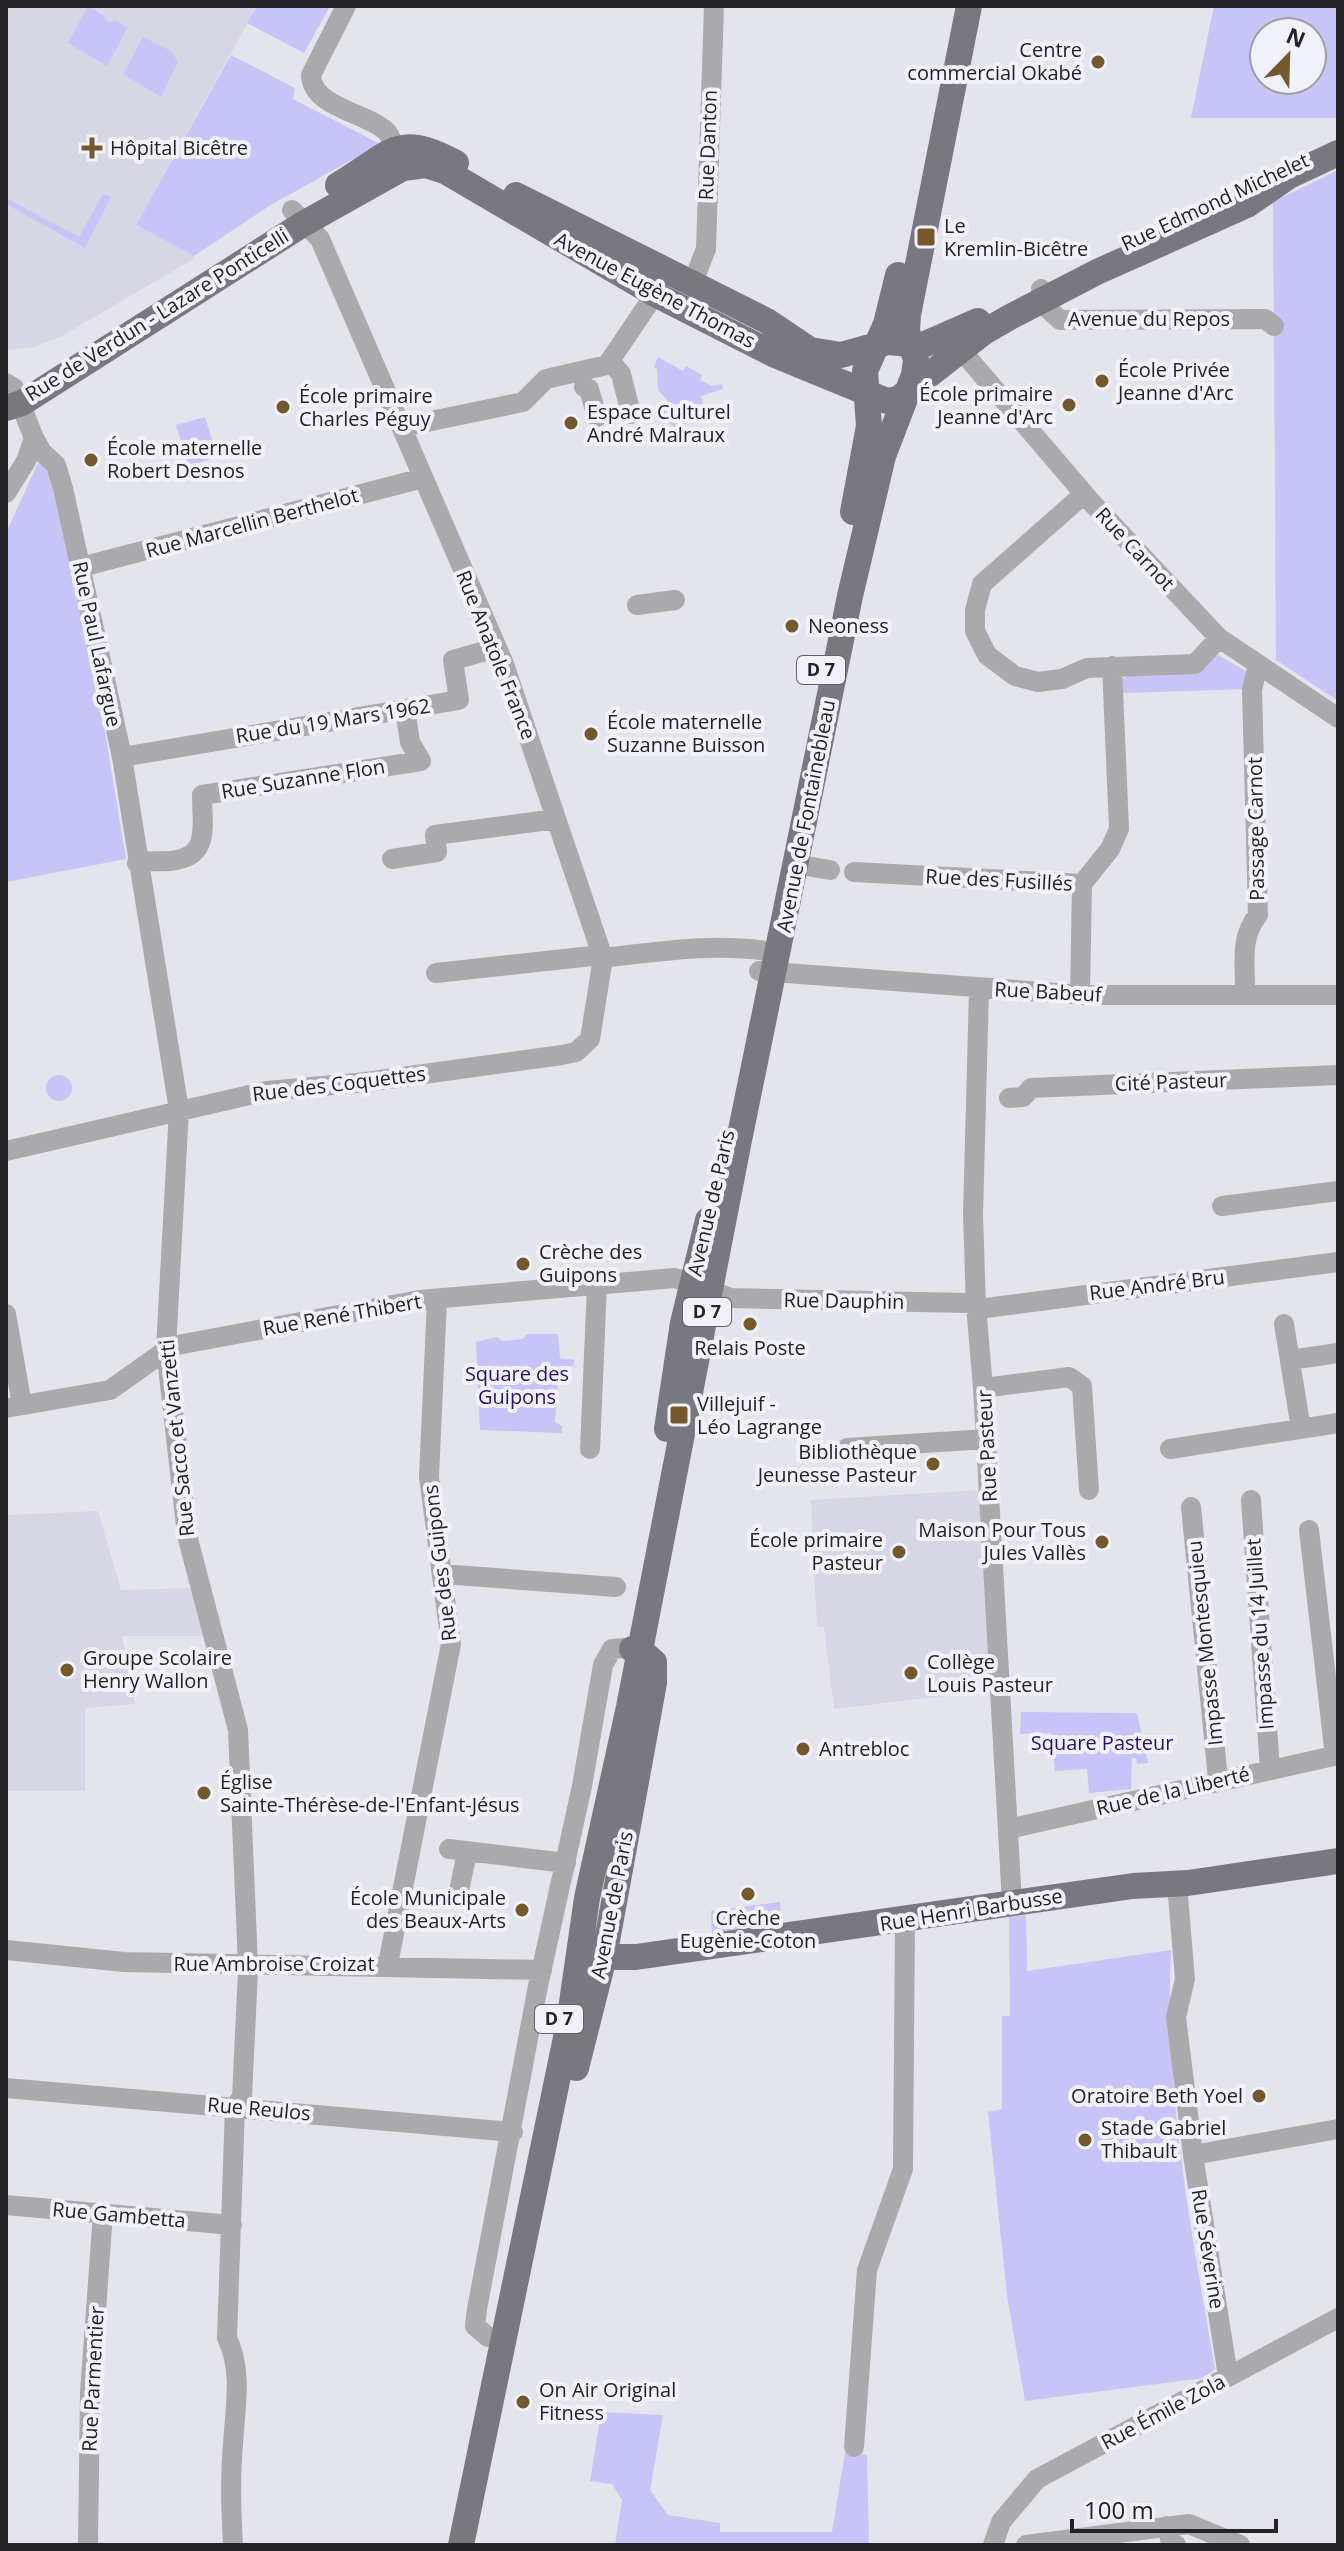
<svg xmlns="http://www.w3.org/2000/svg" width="1344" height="2551" font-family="'Open Sans',sans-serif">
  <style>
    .built { fill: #d7d6e5 }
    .green { fill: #c7c5f7; fill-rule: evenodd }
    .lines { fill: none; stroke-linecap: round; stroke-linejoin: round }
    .minor { stroke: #aaaaad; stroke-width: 20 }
    .major { stroke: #78787e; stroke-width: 26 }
    .poi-dot { fill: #75582b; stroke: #f1f1f9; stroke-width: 3 }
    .labels { text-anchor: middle; stroke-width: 8; stroke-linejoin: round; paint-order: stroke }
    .shield { fill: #f1f1f9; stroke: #626265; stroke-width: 2 }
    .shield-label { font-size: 18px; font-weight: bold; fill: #242426 }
    .poi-label { font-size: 20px; fill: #242426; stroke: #f1f1f9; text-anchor: start }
    .street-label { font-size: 20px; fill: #242426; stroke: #f1f1f9 }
    .park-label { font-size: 20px; fill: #2c0e6d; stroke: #f1f1f9 }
  </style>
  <rect width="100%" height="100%" fill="#e4e4ec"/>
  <path class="built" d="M6 6H257L136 225 194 256 192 260 62 336 34 347 6 350Z
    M981 1490 994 1690 834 1709 824 1627H817L811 1500Z
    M98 1511 121 1590 196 1588 206 1636H122L135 1704 85 1708V1791H6V1515Z"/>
  <path class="green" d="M88 6 103 15 109 23 115 20 128 27 107 66 68 43Z
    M257 6H330L304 53 247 23Z
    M1214 6H1338V118H1191ZM1264 32H1312V80H1264Z
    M143 37 171 51 178 62 161 97 123 74Z
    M231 55 295 88 293 99 380 144 269 206 194 256 136 225Z
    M1338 170V701L1276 660 1273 202Z
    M103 194 111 197 85 248 6 204V198L79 237Z
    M658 357 683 371 686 366 702 375 700 380 712 386 722 384 723 389 701 396 706 416 699 415 678 429 656 416 667 400 658 390 657 369 654 367Z
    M205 417 217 457 189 466 176 425Z
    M38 463 49 465 93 660 126 859 6 882V533Z
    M1215 653 1254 676 1250 689 1123 693 1122 680 1130 674Z
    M46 1088a13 13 0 1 1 26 0a13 13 0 1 1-26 0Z
    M527 1334H558L560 1358 574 1360V1366H559L555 1422 562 1426V1433L480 1430 476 1342 497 1337 502 1341 523 1339Z
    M1021 1712 1137 1713 1148 1763 1137 1764 1136 1758H1132L1131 1789 1089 1793 1087 1769 1055 1771 1051 1733 1020 1734Z
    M780 1902 781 1925 712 1935 711 1911Z
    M1026 1915 1027 1971 1171 1950C1164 2091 1191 2231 1215 2369L1204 2378 1025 2401 1007 2295 988 2112 1002 2109V2016H1010L1009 1917Z
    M601 2412 663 2415 650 2490 668 2515 720 2523V2532H832L845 2453 867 2455 869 2545H615L622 2500 612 2484 590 2481Z"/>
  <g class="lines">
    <path class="minor" d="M346 6 311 75C312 108 367 112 387 132 391 137 393 144 396 150
      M693 282 706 249 714 6
      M1041 289 1047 308 1060 320 1265 319 1274 326
      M961 350 1092 503 1219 638 1338 718
      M611 362 621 374 631 414
      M6 383 14 388 34 438 42 452 56 465 63 488 122 757 179 1110 166 1349 187 1535 238 1730 248 1965
      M584 387 589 389 597 417
      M402 427 523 402 546 379 607 365 655 294
      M6 493 26 461 34 438
      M1084 494 982 584 975 610V631L987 655 1015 676 1038 682 1062 679 1087 668 1195 664 1219 638
      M81 567 423 478
      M637 605 675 600
      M122 757 459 700 453 660 496 648
      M392 859 437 852 435 835 556 819
      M137 863C149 860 158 862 170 861 211 857 202 827 202 795L421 761 410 742 405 709
      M795 864 830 870
      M854 872 1082 884
      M1082 884 1110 849 1119 829 1112 666
      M603 958C663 951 719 942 779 953
      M759 971 1084 995H1338
      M436 973 601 955
      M979 990 973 1214 976 1306 983 1388 1012 1903
      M1245 990C1245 962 1240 937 1258 915L1252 690 1258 664
      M1080 995 1082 884
      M1009 1098 1023 1097 1031 1088 1338 1075
      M6 1151 267 1091 366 1082 562 1055 576 1052 590 1039 603 958 504 664 320 239 292 210
      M1222 1206 1338 1191
      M6 1314 22 1405
      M1284 1324 1301 1429
      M1290 1360 1338 1353
      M983 1388 1069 1377 1082 1386 1089 1490
      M6 1408 110 1390 172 1346 420 1300 675 1278 731 1298 968 1303 986 1308 1338 1262
      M847 1448 986 1439
      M590 1449 597 1285
      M1170 1449 1338 1423
      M1251 1500 1270 1769
      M1191 1507 1218 1779
      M1309 1530 1335 1756
      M442 1574 616 1587
      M1008 1829 1338 1755
      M449 1849 566 1863
      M1177 1884 1185 1979 1176 2017 1193 2155 1228 2376
      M458 1896 467 1852
      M6 1950 124 1962 542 1970
      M388 1964 451 1644 429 1477 437 1300
      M6 2088 513 2132
      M235 2107 242 2097 248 1971
      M1193 2155 1338 2129
      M6 2205 232 2225
      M488 2337 475 2326 477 2309 538 1986 582 1786 603 1665 612 1649 624 1648
      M854 2447 867 2270 903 2169 905 1920
      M1167 2526 1171 2543 1176 2545
      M88 2545 90 2393 103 2213
      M233 2545C231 2512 230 2477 233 2444 235 2409 243 2370 227 2338L235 2107
      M993 2545 1001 2522 1037 2479 1338 2318
      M1026 2545 1189 2524 1240 2545"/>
    <path class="major" d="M338 185C392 153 396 131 456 163
      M516 195 767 321 810 350 841 355 888 342 923 345 978 321
      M6 408 22 403 303 224 403 168 426 165 445 171 655 294 775 355 887 401 898 399 984 332 1010 317 1097 272 1247 205 1289 176 1338 153
      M853 512 869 426 865 371 886 324 898 275
      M667 1429 683 1323 708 1220
      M604 1957H636L1133 1886 1188 1883 1338 1861
      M576 2068 604 1957 654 1683V1662L640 1650 632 1649
      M461 2545 569 2023 587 1898 629 1707 739 1140 850 596 883 456 914 375 916 360 907 331 908 315 969 6"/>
  </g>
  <g class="poi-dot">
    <circle cx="1098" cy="62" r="8"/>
    <path d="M88 136h8v8h8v8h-8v8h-8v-8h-8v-8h8z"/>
    <rect x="916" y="227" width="20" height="20" rx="4"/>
    <circle cx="1102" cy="381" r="8"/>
    <circle cx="1069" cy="405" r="8"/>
    <circle cx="283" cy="407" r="8"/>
    <circle cx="571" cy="423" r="8"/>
    <circle cx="91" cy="460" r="8"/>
    <circle cx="792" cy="626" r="8"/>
    <circle cx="591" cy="734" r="8"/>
    <circle cx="523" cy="1264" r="8"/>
    <circle cx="750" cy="1324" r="8"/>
    <rect x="669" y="1405" width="20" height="20" rx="4"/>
    <circle cx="933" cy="1464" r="8"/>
    <circle cx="1102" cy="1542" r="8"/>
    <circle cx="899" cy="1552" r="8"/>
    <circle cx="67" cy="1670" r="8"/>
    <circle cx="911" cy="1673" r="8"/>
    <circle cx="803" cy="1749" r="8"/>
    <circle cx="204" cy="1793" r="8"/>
    <circle cx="748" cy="1894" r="8"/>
    <circle cx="522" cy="1910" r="8"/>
    <circle cx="1259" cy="2096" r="8"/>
    <circle cx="1085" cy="2140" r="8"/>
    <circle cx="523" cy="2402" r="8"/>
  </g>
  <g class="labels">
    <g class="shield">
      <rect x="797" y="656" width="48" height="28" rx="6"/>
      <rect x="683" y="1298" width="48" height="28" rx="6"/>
      <rect x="535" y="2005" width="48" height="28" rx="6"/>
    </g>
    <g class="shield-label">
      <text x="821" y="676">D 7</text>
      <text x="707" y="1318">D 7</text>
      <text x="559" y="2025">D 7</text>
    </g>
    <g class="poi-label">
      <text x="1082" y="57" text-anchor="end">Centre<tspan x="1082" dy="23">commercial Okabé</tspan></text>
      <text x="110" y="155">Hôpital Bicêtre</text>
      <text x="944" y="233">Le<tspan x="944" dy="23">Kremlin-Bicêtre</tspan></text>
      <text x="1118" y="377">École Privée<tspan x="1118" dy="23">Jeanne d'Arc</tspan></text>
      <text x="1053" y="401" text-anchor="end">École primaire<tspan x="1053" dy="23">Jeanne d'Arc</tspan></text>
      <text x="299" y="403">École primaire<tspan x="299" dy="23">Charles Péguy</tspan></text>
      <text x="587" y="419">Espace Culturel<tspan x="587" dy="23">André Malraux</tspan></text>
      <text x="107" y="455">École maternelle<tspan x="107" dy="23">Robert Desnos</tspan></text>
      <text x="808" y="633">Neoness</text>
      <text x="607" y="729">École maternelle<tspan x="607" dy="23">Suzanne Buisson</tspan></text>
      <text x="539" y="1259">Crèche des<tspan x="539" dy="23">Guipons</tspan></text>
      <text x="750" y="1355" text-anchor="middle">Relais Poste</text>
      <text x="697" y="1411">Villejuif -<tspan x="697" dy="23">Léo Lagrange</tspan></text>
      <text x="917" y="1459" text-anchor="end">Bibliothèque<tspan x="917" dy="23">Jeunesse Pasteur</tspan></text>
      <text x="1086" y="1537" text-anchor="end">Maison Pour Tous<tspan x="1086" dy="23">Jules Vallès</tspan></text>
      <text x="883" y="1547" text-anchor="end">École primaire<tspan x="883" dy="23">Pasteur</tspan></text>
      <text x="83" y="1665">Groupe Scolaire<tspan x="83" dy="23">Henry Wallon</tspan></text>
      <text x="927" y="1669">Collège<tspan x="927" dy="23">Louis Pasteur</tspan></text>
      <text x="819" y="1756">Antrebloc</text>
      <text x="220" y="1789">Église<tspan x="220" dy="23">Sainte-Thérèse-de-l'Enfant-Jésus</tspan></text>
      <text x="506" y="1905" text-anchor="end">École Municipale<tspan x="506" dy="23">des Beaux-Arts</tspan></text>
      <text x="748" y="1925" text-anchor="middle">Crèche<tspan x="748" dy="23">Eugènie-Coton</tspan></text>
      <text x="1243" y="2103" text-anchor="end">Oratoire Beth Yoel</text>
      <text x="1101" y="2135">Stade Gabriel<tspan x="1101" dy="23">Thibault</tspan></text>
      <text x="539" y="2397">On Air Original<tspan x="539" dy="23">Fitness</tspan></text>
    </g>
    <g class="street-label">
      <text transform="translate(708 145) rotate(-88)" y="7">Rue Danton</text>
      <text transform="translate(1215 202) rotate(-25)" y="7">Rue Edmond Michelet</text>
      <text transform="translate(655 290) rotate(28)" y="7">Avenue Eugène Thomas</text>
      <text transform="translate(157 315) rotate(-32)" y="7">Rue de Verdun - Lazare Ponticelli</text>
      <text x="1149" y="326">Avenue du Repos</text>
      <text transform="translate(252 523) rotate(-15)" y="7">Rue Marcellin Berthelot</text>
      <text transform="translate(1135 549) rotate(47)" y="7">Rue Carnot</text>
      <text transform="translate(97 644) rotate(78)" y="7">Rue Paul Lafargue</text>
      <text transform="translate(496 655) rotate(68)" y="7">Rue Anatole France</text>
      <text transform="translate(333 721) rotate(-9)" y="7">Rue du 19 Mars 1962</text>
      <text transform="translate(303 779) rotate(-9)" y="7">Rue Suzanne Flon</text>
      <text transform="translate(806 816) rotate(-79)" y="7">Avenue de Fontainebleau</text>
      <text transform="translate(1256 829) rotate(-91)" y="7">Passage Carnot</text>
      <text transform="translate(999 880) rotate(3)" y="7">Rue des Fusillés</text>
      <text transform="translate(1048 992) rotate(3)" y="7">Rue Babeuf</text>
      <text transform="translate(1171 1082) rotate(-2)" y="7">Cité Pasteur</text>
      <text transform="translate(339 1084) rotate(-7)" y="7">Rue des Coquettes</text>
      <text transform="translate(711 1203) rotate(-77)" y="7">Avenue de Paris</text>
      <text transform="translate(1157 1285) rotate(-7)" y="7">Rue André Bru</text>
      <text transform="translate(844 1301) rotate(1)" y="7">Rue Dauphin</text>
      <text transform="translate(342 1315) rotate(-10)" y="7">Rue René Thibert</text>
      <text transform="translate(177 1438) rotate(-96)" y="7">Rue Sacco et Vanzetti</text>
      <text transform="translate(987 1446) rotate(-93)" y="7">Rue Pasteur</text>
      <text transform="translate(440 1563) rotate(-97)" y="7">Rue des Guipons</text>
      <text transform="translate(1260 1634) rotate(-94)" y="7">Impasse du 14 Juillet</text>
      <text transform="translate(1205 1643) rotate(-96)" y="7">Impasse Montesquieu</text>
      <text transform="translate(1173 1791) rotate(-13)" y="7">Rue de la Liberté</text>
      <text transform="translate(612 1905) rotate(-79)" y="7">Avenue de Paris</text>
      <text transform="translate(971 1910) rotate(-9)" y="7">Rue Henri Barbusse</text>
      <text x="274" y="1971">Rue Ambroise Croizat</text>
      <text transform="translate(259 2109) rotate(5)" y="7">Rue Reulos</text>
      <text transform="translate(119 2215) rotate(5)" y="7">Rue Gambetta</text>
      <text transform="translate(1208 2249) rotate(81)" y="7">Rue Séverine</text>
      <text transform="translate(93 2379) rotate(-87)" y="7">Rue Parmentier</text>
      <text transform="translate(1163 2412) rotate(-28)" y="7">Rue Émile Zola</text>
    </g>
    <g class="park-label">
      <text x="517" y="1381">Square des<tspan x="517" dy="23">Guipons</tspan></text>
      <text x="1102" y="1750">Square Pasteur</text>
    </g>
  </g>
  <rect width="1344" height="2551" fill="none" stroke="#242426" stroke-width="16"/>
  <g transform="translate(1288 56) rotate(23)"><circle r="38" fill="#f1f1f9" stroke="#9f9fa5" stroke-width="2"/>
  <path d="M0-6L14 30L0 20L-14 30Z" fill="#75582b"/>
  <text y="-12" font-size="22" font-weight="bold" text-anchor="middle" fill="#242426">N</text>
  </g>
  <path d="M1072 2519v12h204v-12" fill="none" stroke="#242426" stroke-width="4"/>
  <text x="1084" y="2519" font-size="24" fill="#242426" stroke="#f1f1f9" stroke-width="6" paint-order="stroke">100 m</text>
</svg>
